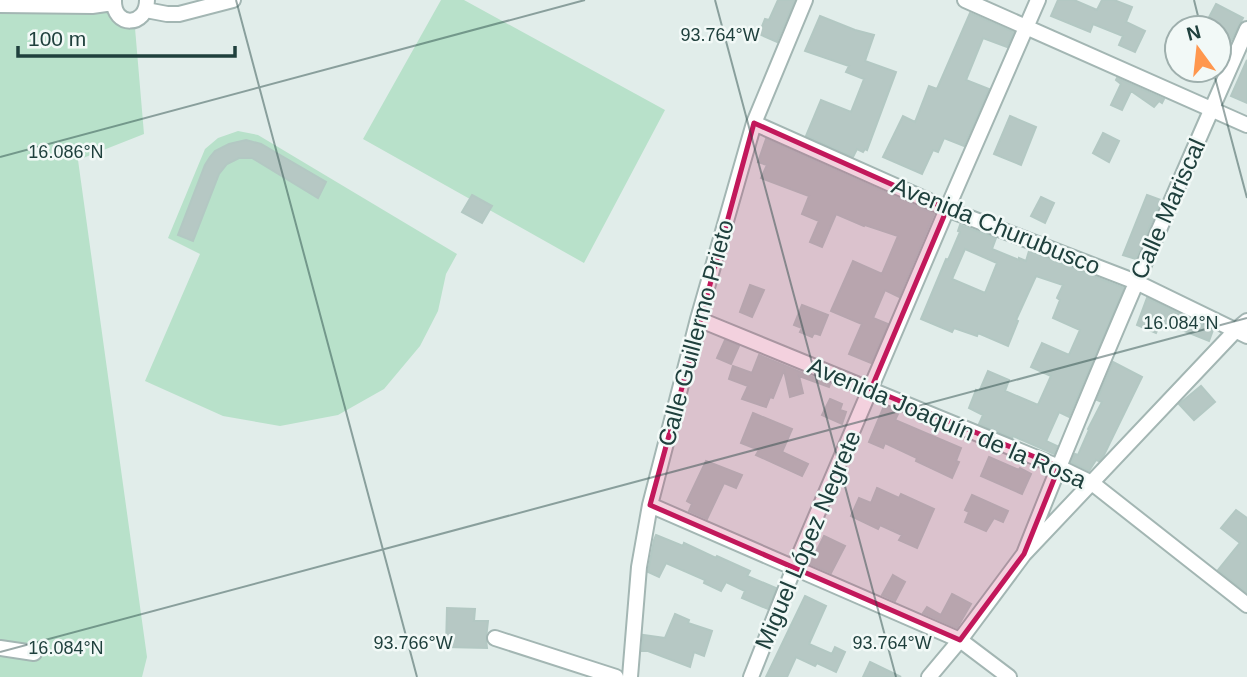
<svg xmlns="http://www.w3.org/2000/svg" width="1247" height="677" font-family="Helvetica,sans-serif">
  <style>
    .green { fill: #b8e1ca }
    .building { fill: #b6c8c4; stroke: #b3c8c3; stroke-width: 2; fill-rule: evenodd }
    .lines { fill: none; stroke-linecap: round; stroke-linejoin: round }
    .minor-casing { stroke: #a3b6b3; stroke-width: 18 }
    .minor { stroke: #fff; stroke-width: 14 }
    .marked { fill: #c2185b; fill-opacity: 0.2; stroke: #c2185b; stroke-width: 5; stroke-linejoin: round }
    .ticks { fill: none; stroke: #1f403d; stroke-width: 2; stroke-opacity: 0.45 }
    .labels { text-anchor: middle; stroke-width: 5; stroke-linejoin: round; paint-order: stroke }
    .street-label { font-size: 24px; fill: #1f403d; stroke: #f2f9f7 }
    .ticks-label { font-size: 18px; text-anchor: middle; fill: #1f403d; stroke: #f2f9f7; stroke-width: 5; stroke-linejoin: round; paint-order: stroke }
  </style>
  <rect width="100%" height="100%" fill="#e1edea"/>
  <path class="green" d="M441 0H464L665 110 584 263 363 139Z
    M103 6 135 28 144 134 78 160 147 657 142 677H0V13Z
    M238 131 258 135 457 254 446 274 438 311 420 346 384 389 338 415 280 426 223 416 145 381 200 254 168 238 205 149 218 138Z"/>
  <path class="building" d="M778 0H795L777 42 759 34 765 19 769 20Z
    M1058 0H1074L1097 10 1102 0H1114L1132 7 1126 22 1145 31 1135 52 1119 45 1123 36 1093 24 1090 32 1051 16Z
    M1216 4 1243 18 1227 48 1219 69V27L1207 21Z
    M970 13 1014 32 1007 47 983 38 966 80 989 89 964 146 944 138 938 152 933 150 922 174 883 157 903 116 915 122 929 86 937 89Z
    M820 16 855 30 874 35 865 61 896 72 867 150 865 149 863 152 857 149 853 157 806 136 821 100 851 112 864 79 846 72 849 66 805 51Z
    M1247 60V103L1231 96Z
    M1117 78 1164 99 1162 103 1159 101 1154 107 1131 91 1122 110 1111 105 1121 84 1116 80Z
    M1010 116 1036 127 1021 165 994 154Z
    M1103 133 1119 141 1109 162 1093 153Z
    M766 139 934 214 899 297 885 290 873 318 888 324 871 363 849 354 862 324 831 311 853 261 882 274 898 236 865 225 864 226 836 214 822 247 810 242 819 221 802 214 809 196 761 178 767 165 758 162Z
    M246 140 261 144 326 182 318 198 257 161 252 158H239L227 164 219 174 193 241 178 235 205 165 210 157 215 151 229 144Z
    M472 195 492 206 482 223 462 212Z
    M1147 195 1161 200 1136 259 1123 255Z
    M1041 197 1054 203 1045 223 1031 216Z
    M960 225 996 238 992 249 1019 260V258L1026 261 1029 251 1124 288 1069 417 1059 412 1046 441 1057 446 1054 454 1013 436 1012 438 979 424 983 415 969 408 976 390 979 392 988 371 1009 380 1005 391 1038 405 1051 376 1031 367 1042 343 1069 355 1080 330 1053 318 1060 300 1057 298 1063 285 1036 276 1016 320 1018 321 1008 346 978 333 977 336 954 328 952 332 921 319 946 259 948 260 960 232 958 231ZM965 249 997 263 985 293 952 279Z
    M750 285 764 290 752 317 740 312Z
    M1147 298 1213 330 1209 341 1167 324 1166 326 1160 324 1156 333 1137 325Z
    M802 305 828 315 820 335 814 333 812 337 800 332 802 328 794 325Z
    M725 340 739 346 731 364 717 358Z
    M759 355 830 384 829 387 799 376 803 393 790 397 784 370 773 398 770 397 766 407 742 399 748 386 729 379 733 366 752 373Z
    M1113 362 1142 377 1104 455 1099 461 1096 460 1089 471 1071 462 1075 454 1078 455 1089 430 1088 429 1102 402 1097 400Z
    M1201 386 1215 402 1194 420 1179 404Z
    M830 399 842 404 840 410 846 412 842 424 822 415Z
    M884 406 899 412 895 420 961 448 956 461 959 462 952 478 916 461 917 458 885 443 883 448 869 442Z
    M753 413 792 429 782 452 808 464 802 476 756 455 759 450 741 443Z
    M989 457 1019 470 1020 468 1031 474 1022 494 981 476Z
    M706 461 742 475 736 488 724 483 707 519 689 511 692 504 687 501Z
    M877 488 899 498 901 494 934 509 917 548 899 540 902 535 880 525 878 529 851 516 859 498 871 503Z
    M972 495 1008 511 1003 522 994 518 986 531 965 522 969 512 965 510Z
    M1236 510 1247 518V593L1218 570 1240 543 1221 528Z
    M656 535 683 546 684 543 716 558 717 556 750 571 747 576 776 588 768 609 742 598 745 591 726 582 721 591 704 583 705 580 666 563 659 577 648 572 654 540Z
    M824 536 845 546 831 573 810 564Z
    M893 575 905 582 895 601 882 595Z
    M952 594 971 604 957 628 923 613 927 607 941 615Z
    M805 596 826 606 809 644 832 654 835 647 845 652 836 672 817 663 815 666 796 657 787 677H766Z
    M447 608 475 609 474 621H488L486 639 487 648 446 647Z
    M675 614 689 620 688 623 712 631 704 656 694 652 690 667 648 651H642L643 635 665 638Z
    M870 662 901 677H863Z"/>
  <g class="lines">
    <g class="minor-casing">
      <path id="minor" d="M114 0C113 28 147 27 147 0
        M965 0 1247 125
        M0 5 92 6 113 3
        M146 10 167 14H179L233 0
        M754 123 947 209 1136 282 1247 336
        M698 319 1059 467 1092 483 1247 605
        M650 505 960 640 1009 677
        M1024 554C1094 377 1170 203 1247 29
        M495 638 616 677
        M0 648 34 653
        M630 677 639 567 650 505 698 319 754 123 805 0
        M751 677 794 568 947 209 1038 0
        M929 677 960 640 1024 554 1236 330 1247 321"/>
    </g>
    <use href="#minor" class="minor"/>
  </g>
  <path class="marked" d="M754 123 947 209 871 389 1059 467 1024 554 960 640 650 505Z"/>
  <path class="ticks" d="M236 0 417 677M715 0 896 677M1194 0 1201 28M1213 70 1247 198M0 157 585 0M0 652 1247 318"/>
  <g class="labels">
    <g class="street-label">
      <text transform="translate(1168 209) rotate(-66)" y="8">Calle Mariscal</text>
      <text transform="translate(996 226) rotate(22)" y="8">Avenida Churubusco</text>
      <text transform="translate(696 333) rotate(-75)" y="8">Calle Guillermo Prieto</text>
      <text transform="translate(947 423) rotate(23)" y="8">Avenida Joaquín de la Rosa</text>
      <text transform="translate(808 540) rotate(-67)" y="8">Miguel López Negrete</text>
    </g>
  </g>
  <g class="ticks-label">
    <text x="720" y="41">93.764°W</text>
    <text x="66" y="158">16.086°N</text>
    <text x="1181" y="329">16.084°N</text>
    <text x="413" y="649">93.766°W</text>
    <text x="892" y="649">93.764°W</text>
    <text x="66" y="654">16.084°N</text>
  </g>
  <g transform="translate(1198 49) rotate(345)"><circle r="33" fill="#f2f9f7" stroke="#9eafad" stroke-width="2"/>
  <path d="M0-5L12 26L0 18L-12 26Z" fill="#ff974e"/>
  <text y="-10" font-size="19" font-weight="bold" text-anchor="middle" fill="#1f403d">N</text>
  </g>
  <path d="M18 46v10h217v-10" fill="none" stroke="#1f403d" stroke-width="3.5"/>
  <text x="28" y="46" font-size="21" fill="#1f403d" stroke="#f2f9f7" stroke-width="5" paint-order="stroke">100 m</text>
</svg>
